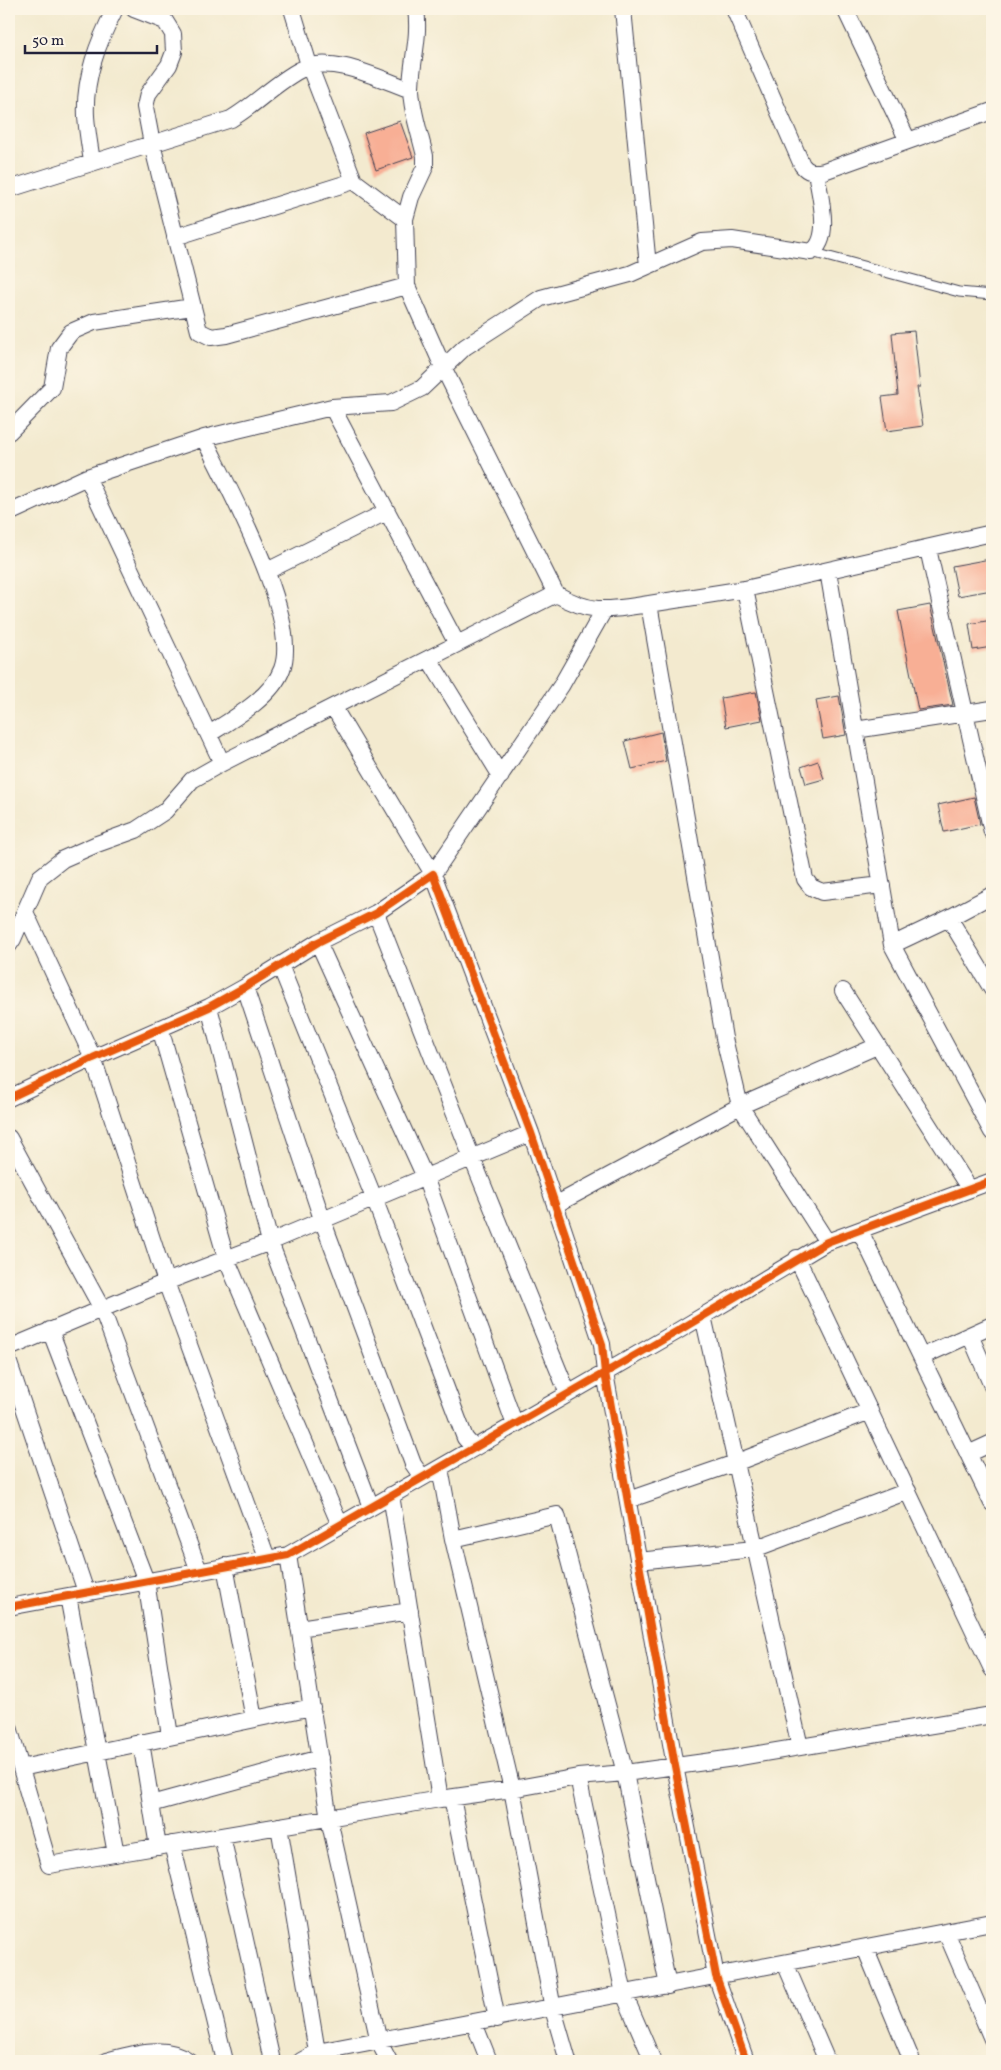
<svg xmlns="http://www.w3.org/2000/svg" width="1001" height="2070" font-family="Vollkorn,serif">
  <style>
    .building { fill: #f8af95 }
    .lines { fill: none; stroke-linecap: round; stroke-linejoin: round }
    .service-casing { stroke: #414051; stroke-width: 11 }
    .minor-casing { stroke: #414051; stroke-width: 18 }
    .service { stroke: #fff; stroke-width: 9 }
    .minor { stroke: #fff; stroke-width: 16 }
    .cycleway-casing { stroke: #fcf5e5; stroke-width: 11 }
    .cycleway { stroke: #e8590c; stroke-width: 8 }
  </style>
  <rect width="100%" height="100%" fill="#fcf5e5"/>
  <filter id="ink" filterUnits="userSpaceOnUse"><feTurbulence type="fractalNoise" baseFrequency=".02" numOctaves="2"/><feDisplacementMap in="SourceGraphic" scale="10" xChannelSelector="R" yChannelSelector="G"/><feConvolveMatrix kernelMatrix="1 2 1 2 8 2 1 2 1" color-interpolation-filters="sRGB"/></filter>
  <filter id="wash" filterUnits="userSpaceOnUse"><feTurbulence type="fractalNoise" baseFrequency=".0096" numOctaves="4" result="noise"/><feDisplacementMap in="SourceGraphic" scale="20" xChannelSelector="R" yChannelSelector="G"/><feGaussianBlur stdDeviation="1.12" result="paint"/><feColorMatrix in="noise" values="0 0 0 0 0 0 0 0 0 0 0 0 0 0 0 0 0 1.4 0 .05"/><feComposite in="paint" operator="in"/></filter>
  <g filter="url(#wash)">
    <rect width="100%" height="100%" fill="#f3eacf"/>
    <g id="blocks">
      <path class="building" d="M400 121 413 157 376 170 364 133Z
        M914 331 920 387H917L923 426 887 431 882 397 898 395 892 333Z
        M990 559 992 590 958 596 952 566Z
        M930 605 953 705 918 710 898 611Z
        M992 620V647L973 650 969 624Z
        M756 692 762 720 726 727 721 698Z
        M839 696 846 735 823 739 816 700Z
        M661 732 666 761 632 769 625 741Z
        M818 761 824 779 806 784 801 767Z
        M974 797 980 824 944 832 938 805Z"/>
    </g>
  </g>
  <g filter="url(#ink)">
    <use href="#blocks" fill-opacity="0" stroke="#414051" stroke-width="1"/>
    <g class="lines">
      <g class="service-casing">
        <path id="service" d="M811 252 959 292 992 295"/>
      </g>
      <g class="minor-casing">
        <path id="minor" d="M134 9 165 21 173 34 174 52 169 65 148 94 145 107 152 144 199 331 211 337 226 335 407 286
          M292 9 309 65 354 181 405 219
          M416 9C420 38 412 58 411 87 411 109 420 134 425 156V167L411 197 405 219 407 286 443 367 556 594C593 615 608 610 649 604
          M623 9 648 266
          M734 9 802 165C808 173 815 173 824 171L992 111
          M845 9 908 141
          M92 162C90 147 87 132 86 116 84 78 98 42 115 9
          M9 189 231 119C255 105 275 83 300 70 330 53 380 79 411 90
          M175 237 354 181
          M332 407 457 644
          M9 432 52 388 59 348 71 332 94 322 192 307
          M204 438C228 488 301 618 282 669 272 697 233 719 209 734
          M87 477 222 763
          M9 513 87 477 204 438 332 407 391 403 422 388 465 347 541 298 630 274 702 242 732 240 811 252C833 240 819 192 816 172
          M928 549 992 832
          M267 571 386 512
          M828 571 892 945 949 918 992 895
          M745 589 805 879 811 887 822 892 882 885
          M429 659 501 776
          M334 708 433 874 561 686 604 610
          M855 730 992 709
          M25 912 93 1058 166 1282 267 1558
          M376 913 472 1158 568 1394
          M949 918 992 989
          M318 942 425 1177 515 1425
          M9 945 13 939 40 877 63 859 97 844 136 830 165 811 192 780 222 763 556 594
          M892 945 992 1132
          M280 965 374 1198 465 1438 474 1448
          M245 987 322 1219 413 1464 422 1477
          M843 991 969 1188
          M209 1007 270 1242 371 1507
          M160 1028 226 1258 340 1525
          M9 1098 93 1058 209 1007 245 987 318 942 376 913 433 874 531 1133 602 1344 605 1373 675 1766 716 1976 746 2061
          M9 1138 102 1309 199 1571
          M555 1205 740 1106 877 1046
          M860 1231 992 1503
          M827 1242 740 1106 724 1038 649 604 745 589 992 533
          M797 1258 992 1669
          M703 1316 800 1747
          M50 1330 146 1581 170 1736
          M970 1335 992 1386
          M9 1348 166 1282 270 1242 531 1133
          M921 1357 992 1325
          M9 1363 86 1592
          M968 1454 992 1443
          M440 1468 453 1539 512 1789 553 2009 568 2061
          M391 1495 440 1799 512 1789 578 1777 625 1773 734 1758 992 1715
          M628 1500 735 1463 870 1411
          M453 1539 557 1515 625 1773 668 1986
          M288 1555 329 1819 379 2042 389 2061
          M638 1561 754 1549 908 1491
          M225 1566 254 1719
          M68 1596 116 1854
          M9 1607 288 1555 676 1332 827 1242 992 1181
          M299 1628 410 1611
          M9 1727 49 1865 440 1799
          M141 1742 158 1847
          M21 1768 312 1707
          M578 1777 624 1994 653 2061
          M452 1798 497 2019
          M151 1804 320 1758
          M279 1826 317 2052
          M222 1836 272 2061
          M172 1844 225 2061
          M946 1932 992 2039
          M865 1948 912 2061
          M785 1963 827 2061
          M474 2023 489 2061
          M106 2061C132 2054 165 2043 189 2061
          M301 2061 317 2052 992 1923"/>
      </g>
      <use href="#service" class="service"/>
      <use href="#minor" class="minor"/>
      <g class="cycleway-casing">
        <path id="cycleway" d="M9 1098 93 1058 209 1007 245 987 318 942 376 913 433 874 531 1133 602 1344 605 1373 675 1766 716 1976 746 2061
          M9 1607 288 1555 676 1332 827 1242 992 1181"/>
      </g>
      <use href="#cycleway" class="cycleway"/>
    </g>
  </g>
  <rect width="1001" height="2070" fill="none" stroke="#fcf5e5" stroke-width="30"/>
  <path d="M25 45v8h132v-8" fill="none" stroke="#22223b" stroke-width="2.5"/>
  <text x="32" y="45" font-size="15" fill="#22223b" stroke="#fcf5e5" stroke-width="4" paint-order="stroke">50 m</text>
</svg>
